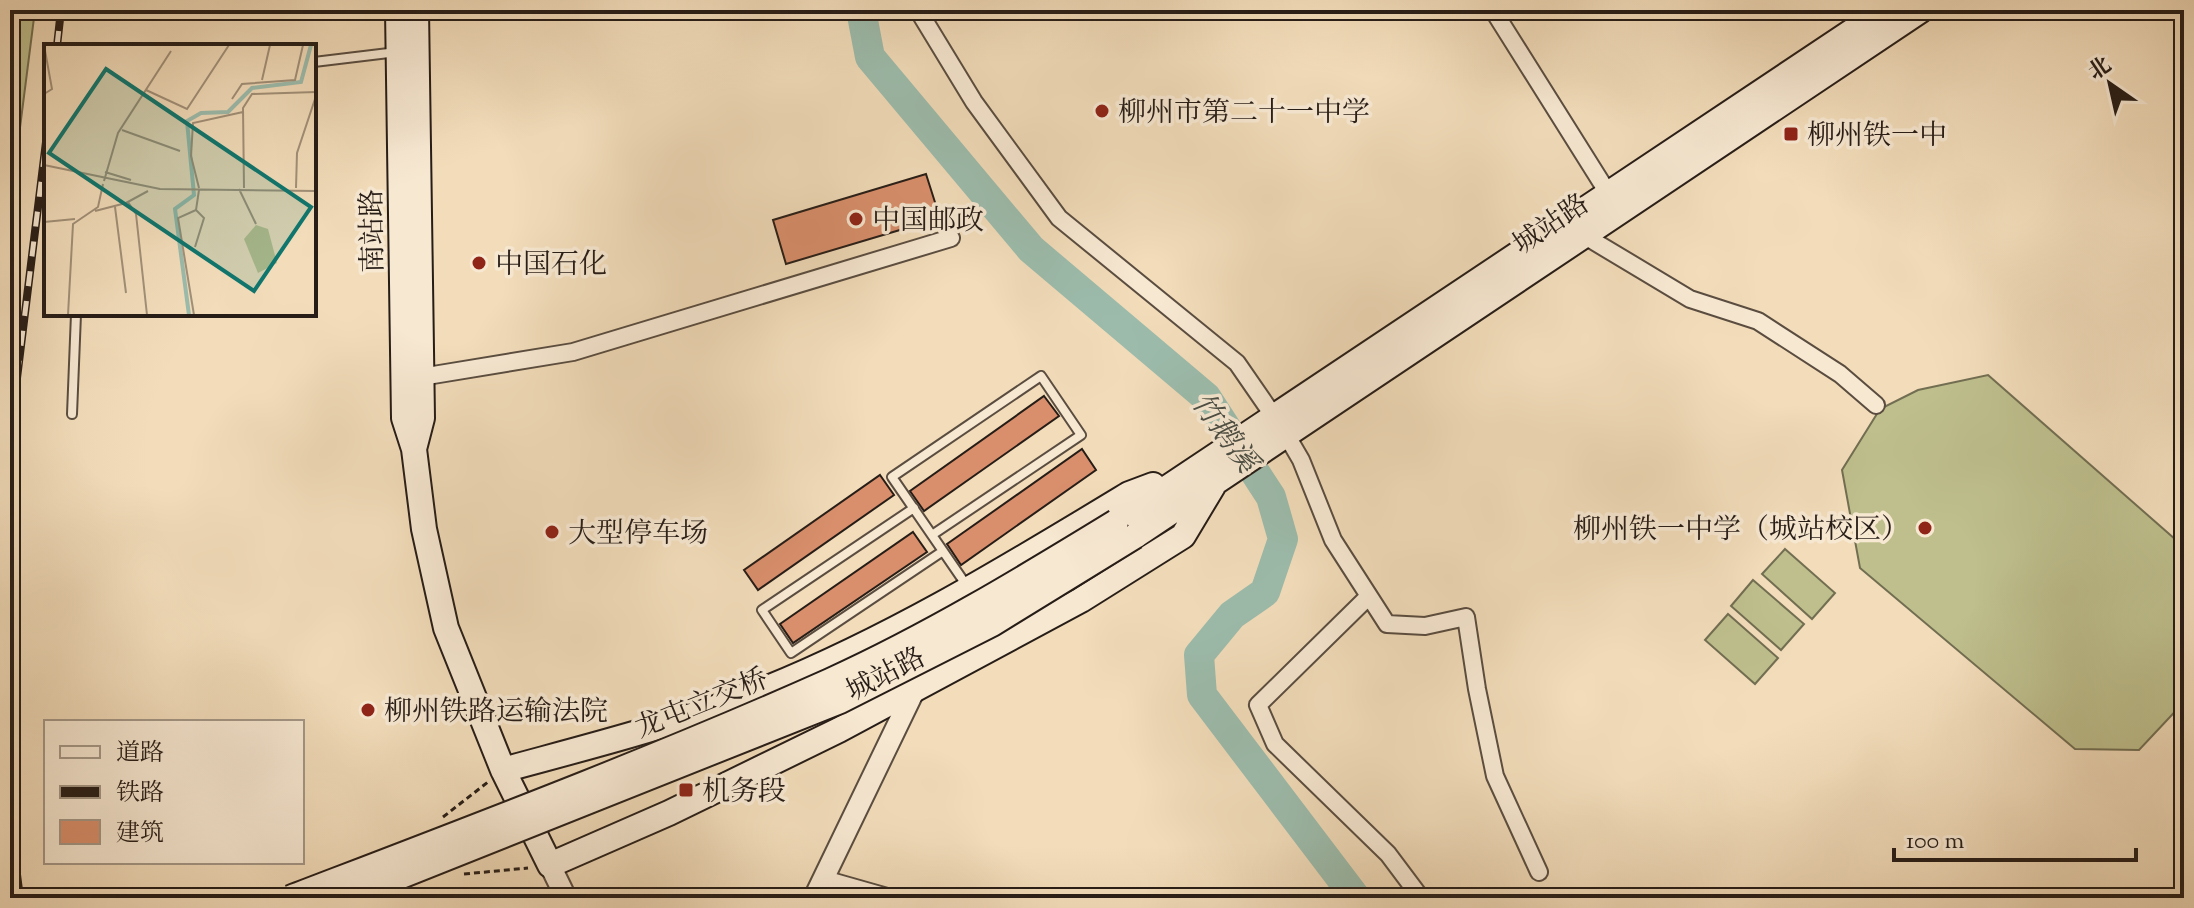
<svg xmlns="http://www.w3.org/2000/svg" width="2194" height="908" font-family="'Sorts Mill Goudy','Noto Serif SC',serif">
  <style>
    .garden { fill: #bebf8d; stroke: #726e52; stroke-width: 2 }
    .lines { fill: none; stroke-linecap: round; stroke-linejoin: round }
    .river { stroke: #9cbcac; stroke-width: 30 }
    .building { fill: #d98f6c; stroke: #271d17; stroke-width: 2 }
    .service-casing { stroke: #5a4d40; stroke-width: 12 }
    .minor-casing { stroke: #5a4d40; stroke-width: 20 }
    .tertiary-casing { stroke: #5a4d40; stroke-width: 24 }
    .secondary-casing { stroke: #271d17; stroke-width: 28 }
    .path { stroke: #271d17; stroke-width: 3; stroke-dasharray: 6 4; stroke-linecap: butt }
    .service { stroke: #f7e8d2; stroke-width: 8 }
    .minor { stroke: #f7e8d2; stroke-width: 16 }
    .tertiary { stroke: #f7e8d2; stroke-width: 20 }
    .secondary { stroke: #f7e8d2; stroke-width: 24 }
    .rail-casing { stroke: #271d17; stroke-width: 8 }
    .rail { stroke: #f7e8d2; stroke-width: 5; stroke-dasharray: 15; stroke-linecap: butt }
    .secondary-bridge-casing { stroke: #271d17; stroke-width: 28; stroke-linecap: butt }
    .secondary-bridge { stroke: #f7e8d2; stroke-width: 24 }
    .poi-dot { fill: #8f2418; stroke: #f7e8d2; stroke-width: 3 }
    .labels { text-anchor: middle; stroke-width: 7; stroke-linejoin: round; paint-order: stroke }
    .poi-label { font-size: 28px; fill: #271d17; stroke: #f7e8d2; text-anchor: start }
    .street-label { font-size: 28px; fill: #271d17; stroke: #f7e8d2 }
    .water-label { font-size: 30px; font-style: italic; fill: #4a4d44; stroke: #f7e8d2 }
    .inset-river { fill: none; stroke: #9cbcac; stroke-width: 4 }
    .inset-road { fill: none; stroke: #a19079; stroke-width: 2 }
    .view { fill: #0f766e; fill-opacity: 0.15; stroke: #0f766e; stroke-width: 4 }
    .inset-edge { fill: none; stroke: #271d17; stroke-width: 4 }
  </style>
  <rect width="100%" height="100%" fill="#f2dcba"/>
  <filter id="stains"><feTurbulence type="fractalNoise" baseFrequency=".0025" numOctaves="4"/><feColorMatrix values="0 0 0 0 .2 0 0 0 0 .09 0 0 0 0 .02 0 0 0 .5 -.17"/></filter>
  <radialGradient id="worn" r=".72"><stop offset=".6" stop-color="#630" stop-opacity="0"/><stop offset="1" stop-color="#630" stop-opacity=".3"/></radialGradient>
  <path class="garden" d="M10 10H35L10 206Z
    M1988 375 2184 547V702L2139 750 2075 749 1860 568 1842 470 1880 409 1918 390Z
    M1785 549 1835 593 1812 619 1762 574Z
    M1753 580 1804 624 1781 650 1731 606Z
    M1728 614 1778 658 1755 684 1705 640Z"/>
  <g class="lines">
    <path class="river" d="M861 10 870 57 1031 249 1206 397 1271 497 1283 539 1265 592 1232 615 1199 655 1202 695 1356 898"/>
  </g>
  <path class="building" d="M926 174 940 218 786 264 773 220Z
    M1044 396 1059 416 924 511 910 491Z
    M1082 449 1096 470 961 565 947 544Z
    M880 475 894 495 758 590 744 570Z
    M913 532 927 552 793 643 780 624Z"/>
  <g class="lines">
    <g class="service-casing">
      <path id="service" d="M314 62 397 52
        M72 414 76 314
        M914 508 762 610 791 653 943 551
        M932 535 1081 435 1041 376 892 477 967 586"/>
    </g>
    <g class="minor-casing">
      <path id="minor" d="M918 10 974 102 1059 218 1237 363 1275 418
        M1493 10 1608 193
        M1579 228 1585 236 1690 299 1758 321 1840 374 1876 405
        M421 377 573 352 951 238
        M1287 436 1301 460 1333 540 1369 596 1258 705 1275 744 1388 854 1421 898
        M1369 596 1387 624 1425 626 1466 617 1477 689 1495 776 1539 872
        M824 879 891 898"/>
    </g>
    <g class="tertiary-casing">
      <path id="tertiary" d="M550 865 566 898
        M814 898 913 693"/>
    </g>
    <g class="secondary-casing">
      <path id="secondary" d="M398 10 404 418 414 449 424 529 446 628 503 770 550 865 669 813 839 730 1081 600 1183 536 1213 486
        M414 449 422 418 416 10
        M1116 522 1884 10
        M1135 536 1921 10
        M503 770C587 747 672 726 753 694 886 642 1007 568 1129 494L1153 485"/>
    </g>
    <path class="path" d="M443 817 488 782
      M464 874 528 868"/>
    <use href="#service" class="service"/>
    <use href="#minor" class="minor"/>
    <use href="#tertiary" class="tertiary"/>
    <use href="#secondary" class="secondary"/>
    <g class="rail-casing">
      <path id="rail" d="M57 46 61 10
        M10 435 46 142
        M10 820 20 898"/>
    </g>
    <use href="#rail" class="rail"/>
    <g class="secondary-bridge-casing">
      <path id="secondary-bridge" d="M290 898C470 829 653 760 830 681 929 636 1023 579 1116 522
        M346 898 840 701 992 624 1135 536"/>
    </g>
    <use href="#secondary-bridge" class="secondary-bridge"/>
  </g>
  <g class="poi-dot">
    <circle cx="1102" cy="111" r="8"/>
    <rect x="1783" y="126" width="16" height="16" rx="4"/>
    <circle cx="856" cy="219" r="8"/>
    <circle cx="479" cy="263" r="8"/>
    <circle cx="1925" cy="528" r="8"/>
    <circle cx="552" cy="532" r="8"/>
    <circle cx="368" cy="710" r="8"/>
    <rect x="678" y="782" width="16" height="16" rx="4"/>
  </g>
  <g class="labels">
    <g class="poi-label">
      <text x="1118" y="121">柳州市第二十一中学</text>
      <text x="1807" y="144">柳州铁一中</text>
      <text x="872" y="229">中国邮政</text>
      <text x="495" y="273">中国石化</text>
      <text x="1909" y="538" text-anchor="end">柳州铁一中学（城站校区）</text>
      <text x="568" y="542">大型停车场</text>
      <text x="384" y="720">柳州铁路运输法院</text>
      <text x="702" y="800">机务段</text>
    </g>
    <g class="street-label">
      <text transform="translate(1550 223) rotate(-34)" y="10">城站路</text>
      <text transform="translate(371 231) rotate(-91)" y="10">南站路</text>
      <text transform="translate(885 673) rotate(-27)" y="10">城站路</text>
      <text transform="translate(701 702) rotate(-22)" y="10">龙屯立交桥</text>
    </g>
    <g class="water-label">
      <text transform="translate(1225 432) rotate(54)" y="10">竹鹅溪</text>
    </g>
  </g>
  <g transform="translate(44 44)">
    <rect width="272" height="272" fill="#f2dcba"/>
    <path d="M212 181 224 185 233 219 214 229 200 195Z" fill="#bebf8d"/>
    <path class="inset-river" d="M145 271 131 165 150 151 143 77 157 69 184 68 208 44 257 38 267 1"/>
    <path class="inset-road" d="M218 36 226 1M102 46 143 65 185 1M0 50 8 45 0 1M188 55 198 40 251 36 259 1M78 86 136 107M0 121 116 145 272 147M61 128 87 136M60 137 74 89 127 7M155 144 147 112 149 79 199 68M200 144 199 64 208 50 272 48M252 144 253 109 272 52M195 145 212 180M84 158 92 170 103 271M71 163 82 249M51 167 82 159 104 147M0 178 31 175M151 203 160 174 152 166M24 271 29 180 54 163 59 140M150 271 134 174 152 166 155 146"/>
    <path class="view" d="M62 25 267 163 210 247 5 109Z"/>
    <rect width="272" height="272" class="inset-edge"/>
  </g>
  <rect width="2194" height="908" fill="none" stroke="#f2dcba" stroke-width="40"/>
  <rect x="12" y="12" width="2170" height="884" fill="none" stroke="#271d17" stroke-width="4"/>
  <rect x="20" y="20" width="2154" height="868" fill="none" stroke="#271d17" stroke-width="2"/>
  <rect x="44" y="720" width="260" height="144" fill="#f7e8d2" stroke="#a49787" stroke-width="2"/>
  <rect x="60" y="746" width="40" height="12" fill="#f7e8d2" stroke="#a49787" stroke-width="2"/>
  <text x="116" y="760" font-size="24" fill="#271d17">道路</text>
  <rect x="60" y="786" width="40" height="12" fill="#271d17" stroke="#a49787" stroke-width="2"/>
  <text x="116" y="800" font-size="24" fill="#271d17">铁路</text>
  <rect x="60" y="820" width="40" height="24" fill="#d98f6c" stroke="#a49787" stroke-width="2"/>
  <text x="116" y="840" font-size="24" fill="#271d17">建筑</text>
  <g transform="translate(2110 84) rotate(326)" stroke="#f7e8d2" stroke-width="6" paint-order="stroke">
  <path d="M0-6L14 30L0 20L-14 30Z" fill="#271d17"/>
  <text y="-12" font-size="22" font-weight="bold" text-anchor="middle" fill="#271d17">北</text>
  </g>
  <path d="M1894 848v12h242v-12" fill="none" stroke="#271d17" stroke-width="4"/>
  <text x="1906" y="848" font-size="24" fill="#271d17" stroke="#f7e8d2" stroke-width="6" paint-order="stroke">100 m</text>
  <rect width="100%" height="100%" filter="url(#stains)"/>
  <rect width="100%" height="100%" fill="url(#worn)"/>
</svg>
